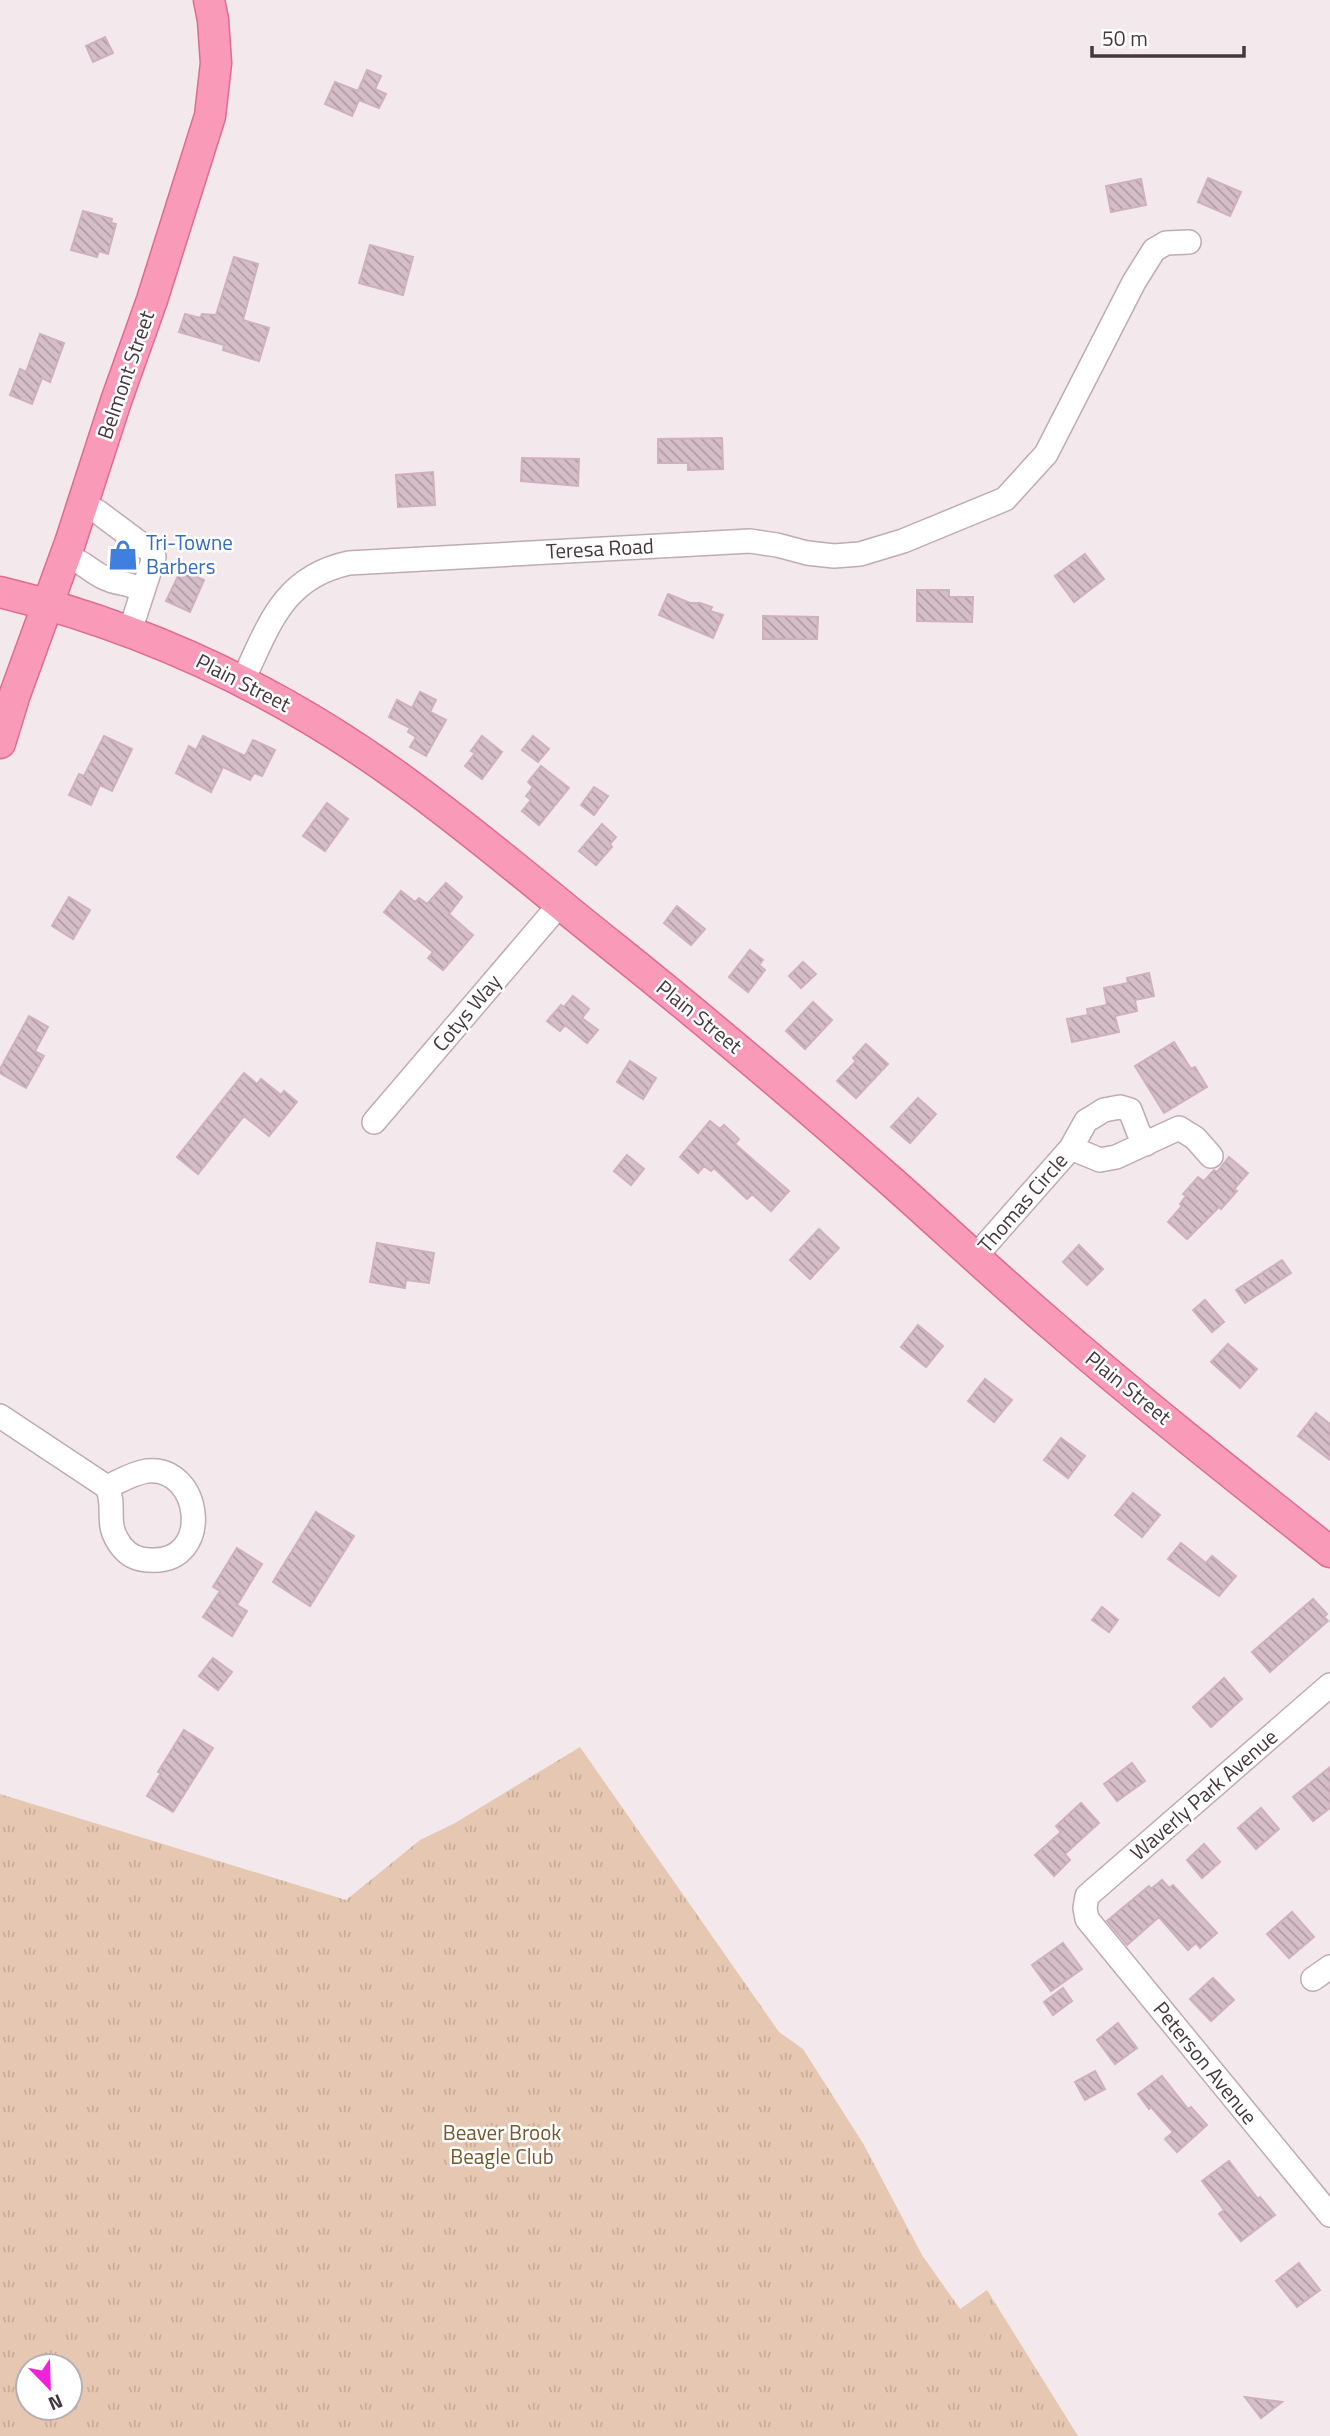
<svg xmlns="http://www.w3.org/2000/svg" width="1330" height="2436" font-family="'Titillium Web',sans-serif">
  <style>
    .grass { fill: url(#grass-tufts); fill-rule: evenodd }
    .building { fill: url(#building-back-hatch); stroke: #cfb1be; stroke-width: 2 }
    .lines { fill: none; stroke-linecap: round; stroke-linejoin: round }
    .minor-casing { stroke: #bfabb3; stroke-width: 26 }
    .major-casing { stroke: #df6a92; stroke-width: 33 }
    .minor { stroke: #fff; stroke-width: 23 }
    .major { stroke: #fa9ab9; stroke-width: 30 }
    .labels { text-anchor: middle; stroke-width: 5; stroke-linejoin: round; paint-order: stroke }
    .street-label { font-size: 21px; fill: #46373e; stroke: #fff }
    .shop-label { font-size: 21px; fill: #366cbe; stroke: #fff; text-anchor: start }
    .park-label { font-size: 21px; fill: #76572c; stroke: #fff }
  </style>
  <defs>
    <pattern id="grass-tufts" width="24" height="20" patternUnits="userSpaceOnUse" patternTransform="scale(1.75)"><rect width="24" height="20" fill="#e6c8b2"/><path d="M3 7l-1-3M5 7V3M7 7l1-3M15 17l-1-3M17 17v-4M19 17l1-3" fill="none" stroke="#c7ac9a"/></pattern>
    <pattern id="building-back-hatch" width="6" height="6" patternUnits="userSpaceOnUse" patternTransform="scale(1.75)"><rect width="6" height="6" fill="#d5bec8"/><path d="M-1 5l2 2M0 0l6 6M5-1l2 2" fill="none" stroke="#af9ba4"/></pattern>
  </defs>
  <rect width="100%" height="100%" fill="#f3e8ec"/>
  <path class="grass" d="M580 1747 779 2032 803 2049 864 2145 922 2255 960 2309 987 2290 1078 2436H0V1794L346 1900 420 1840 455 1823ZM28 2366H70V2408H28Z"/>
  <path class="building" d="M105 37 113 53 93 62 86 46Z
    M367 70 381 76 375 89 386 94 379 108 359 100 352 116 325 104 335 82 358 91Z
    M1208 178 1241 192 1230 216 1198 202Z
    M1141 179 1146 205 1111 212 1106 186Z
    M83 211 112 219 111 223 116 224 108 254 99 251 97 257 71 250Z
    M370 245 413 257 403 295 359 283Z
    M234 257 258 264 243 320 269 328 259 361 223 350 224 345 179 332 185 314 200 318 202 314 216 315Z
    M40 334 64 343 50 382 42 378 32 404 10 395 20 369 26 372Z
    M722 438 723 469 688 470V463H658V439Z
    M522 458 579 459 578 486 521 481Z
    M433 472 435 505 398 507 396 475Z
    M116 543 135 557 129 570 108 561Z
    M1085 554 1104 579 1074 602 1055 576Z
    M181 570 204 580 190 612 166 601Z
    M917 590H949V597H973L972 622 917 621Z
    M668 594 690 603H700L712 607 710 611 723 615 713 638 659 615Z
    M763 616 818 617 817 639H763Z
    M420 692 436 700 430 712 446 720 426 756 410 747 416 737 408 732 410 728 389 717 397 700 412 708Z
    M104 736 132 749 112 791 100 785 91 805 69 795 79 774 84 776Z
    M203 736 245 756 253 740 275 750 262 776 254 773 250 780 223 767 211 792 176 773 189 746 196 750Z
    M482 736 502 752 482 779 465 766 475 753 471 751Z
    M533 736 549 749 538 762 522 750Z
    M541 766 569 788 539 825 522 811 531 800 526 796 533 787 528 782Z
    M594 787 608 796 594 815 581 805Z
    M327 803 348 819 325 851 303 836Z
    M602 824 616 837 610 844 612 847 596 865 579 851Z
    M446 883 462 897 449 914 473 935 443 970 428 958 433 952 384 912 401 891 415 902 419 898 427 904Z
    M69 897 90 910 73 939 52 926Z
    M677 906 705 929 691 945 664 923Z
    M750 950 763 960 759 965 765 970 748 992 729 977Z
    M803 962 816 974 801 988 789 976Z
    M1149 973 1154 996 1135 1000 1137 1011 1115 1016 1119 1032 1072 1042 1067 1019 1088 1015 1087 1009 1107 1005 1104 988 1128 983 1127 978Z
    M573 996 589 1009 582 1018 598 1030 587 1043 565 1025 560 1031 547 1021 561 1005 564 1007Z
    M813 1002 832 1020 805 1049 786 1031Z
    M29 1016 48 1027 35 1051 44 1056 26 1088 0 1073V1069Z
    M1174 1042 1191 1069 1195 1067 1207 1087 1164 1113 1135 1066Z
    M866 1044 888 1064 856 1098 837 1081 856 1061 853 1058Z
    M630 1061 656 1078 643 1099 617 1082Z
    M244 1073 257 1084 261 1079 281 1095 284 1091 297 1102 269 1136 244 1116 198 1174 177 1157Z
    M918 1098 936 1114 910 1143 891 1127Z
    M710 1121 720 1129 724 1125 739 1139 735 1144 789 1191 771 1211 752 1194 747 1199 714 1168 711 1171 704 1166 698 1173 680 1157Z
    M627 1155 644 1169 631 1185 614 1171Z
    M1229 1157 1248 1173 1234 1189 1237 1191 1221 1209 1219 1207 1187 1239 1168 1222 1182 1206 1180 1204 1186 1196 1183 1194 1198 1177 1204 1181 1214 1170 1217 1172Z
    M819 1229 839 1248 810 1279 790 1260Z
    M377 1243 434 1253 429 1283 406 1280 405 1288 370 1282Z
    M1079 1245 1103 1269 1087 1285 1063 1262Z
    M1282 1260 1291 1273 1245 1303 1236 1290Z
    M1205 1300 1224 1322 1212 1332 1193 1310Z
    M918 1325 943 1346 926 1367 901 1347Z
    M1228 1344 1257 1369 1240 1388 1211 1362Z
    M985 1379 1012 1400 994 1422 968 1401Z
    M1316 1413 1330 1424V1460L1298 1436Z
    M1061 1438 1085 1456 1068 1478 1044 1460Z
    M1133 1493 1160 1515 1142 1537 1115 1515Z
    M316 1512 354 1536 310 1606 273 1582Z
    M1181 1543 1206 1563 1212 1556 1236 1576 1219 1596 1168 1559Z
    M237 1548 262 1564 237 1605 247 1611 232 1636 203 1617 220 1591 213 1587Z
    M1313 1599 1327 1614 1324 1617 1328 1621 1270 1672 1252 1652Z
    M1102 1607 1118 1620 1109 1632 1092 1620Z
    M213 1658 232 1672 218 1690 199 1676Z
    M1224 1678 1242 1699 1211 1727 1193 1707Z
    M184 1730 213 1748 173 1812 147 1796 161 1773 158 1772Z
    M1132 1763 1145 1781 1117 1801 1104 1784Z
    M1330 1767V1808L1313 1821 1293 1797Z
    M1081 1803 1099 1823 1065 1854 1070 1860 1054 1876 1035 1855 1061 1832 1056 1826Z
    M1261 1808 1279 1829 1256 1849 1238 1828Z
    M1204 1844 1220 1862 1202 1878 1187 1860Z
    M1162 1880 1169 1888 1173 1885 1217 1933 1200 1948 1196 1943 1188 1950 1159 1917 1127 1945 1107 1921 1149 1886 1151 1889Z
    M1292 1912 1314 1937 1289 1958 1267 1934Z
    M1063 1943 1082 1969 1051 1991 1032 1965Z
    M1213 1978 1234 2000 1211 2021 1190 1999Z
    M1063 1988 1072 2001 1053 2015 1044 2002Z
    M1118 2023 1137 2048 1115 2064 1097 2040Z
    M1095 2071 1105 2089 1085 2100 1075 2082Z
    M1162 2076 1188 2109 1191 2107 1207 2125 1177 2152 1165 2139 1173 2132 1151 2107 1149 2109 1138 2094Z
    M1229 2161 1258 2199 1260 2197 1275 2215 1241 2241 1219 2214 1224 2210 1202 2181Z
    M1299 2263 1320 2290 1297 2307 1276 2281Z
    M1245 2397 1282 2402 1261 2418Z"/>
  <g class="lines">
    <g class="minor-casing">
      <path id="minor" d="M83 504 98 512 153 553 154 557 130 631
        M65 557C84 561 89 571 105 578 119 585 127 581 143 591
        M243 680C269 625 283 577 349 563L750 541 777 545 807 553 834 556 860 554 903 541 1005 499 1046 454 1134 282 1154 250 1166 243 1189 242
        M374 1122 560 904
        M1071 1148 1100 1160 1116 1157 1179 1128 1195 1138 1211 1156
        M975 1257 1071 1148 1086 1121 1104 1110 1120 1107 1130 1110 1138 1131 1146 1144
        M0 1416 107 1487C117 1508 103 1524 122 1547 129 1556 139 1560 150 1560 214 1564 202 1465 147 1471 133 1473 120 1481 107 1487
        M1330 1685 1087 1896 1085 1908 1087 1919 1330 2215
        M1313 1979 1330 1967"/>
    </g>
    <g class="major-casing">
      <path id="major" d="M0 592C148 628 281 691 404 781 476 833 543 891 612 946 707 1022 800 1101 892 1182 946 1230 998 1279 1053 1326 1143 1404 1237 1478 1330 1552
        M0 743 15 694 70 543 116 401 152 300 210 116 216 63 213 20 209 0"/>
    </g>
    <use href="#minor" class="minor"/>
    <use href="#major" class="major"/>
  </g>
  <defs>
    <g id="shop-bare" transform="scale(2.415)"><path d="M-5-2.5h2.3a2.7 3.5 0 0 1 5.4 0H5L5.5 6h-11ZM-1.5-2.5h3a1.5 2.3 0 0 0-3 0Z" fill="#3f7fe0" stroke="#fff" stroke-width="2.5" paint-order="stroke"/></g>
  </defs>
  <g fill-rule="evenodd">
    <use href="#shop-bare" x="123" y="555"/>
  </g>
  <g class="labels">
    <g class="street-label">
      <text transform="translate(126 375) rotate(-71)" y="7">Belmont Street</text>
      <text transform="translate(600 549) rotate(-3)" y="7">Teresa Road</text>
      <text transform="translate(243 683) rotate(27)" y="7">Plain Street</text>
      <text transform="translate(467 1013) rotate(-50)" y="7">Cotys Way</text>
      <text transform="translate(699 1017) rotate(39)" y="7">Plain Street</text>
      <text transform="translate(1023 1203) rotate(-49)" y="7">Thomas Circle</text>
      <text transform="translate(1128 1388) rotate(39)" y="7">Plain Street</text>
      <text transform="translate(1204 1795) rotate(-41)" y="7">Waverly Park Avenue</text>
      <text transform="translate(1205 2063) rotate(51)" y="7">Peterson Avenue</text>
    </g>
    <g class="shop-label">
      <text x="146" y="550">Tri-Towne<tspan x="146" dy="24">Barbers</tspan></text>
    </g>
    <g class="park-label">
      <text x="502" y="2140">Beaver Brook<tspan x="502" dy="24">Beagle Club</tspan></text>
    </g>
  </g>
  <g transform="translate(49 2387) rotate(157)"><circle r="33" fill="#ffffff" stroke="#b5afb2" stroke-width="2"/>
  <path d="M0-5L12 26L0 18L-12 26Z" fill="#f220db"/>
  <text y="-10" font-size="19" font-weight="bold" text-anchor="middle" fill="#46373e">N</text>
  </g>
  <path d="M1092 46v10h152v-10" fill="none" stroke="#46373e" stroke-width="3.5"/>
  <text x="1102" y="46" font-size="21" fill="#46373e" stroke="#ffffff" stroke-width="5" paint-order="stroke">50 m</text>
</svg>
